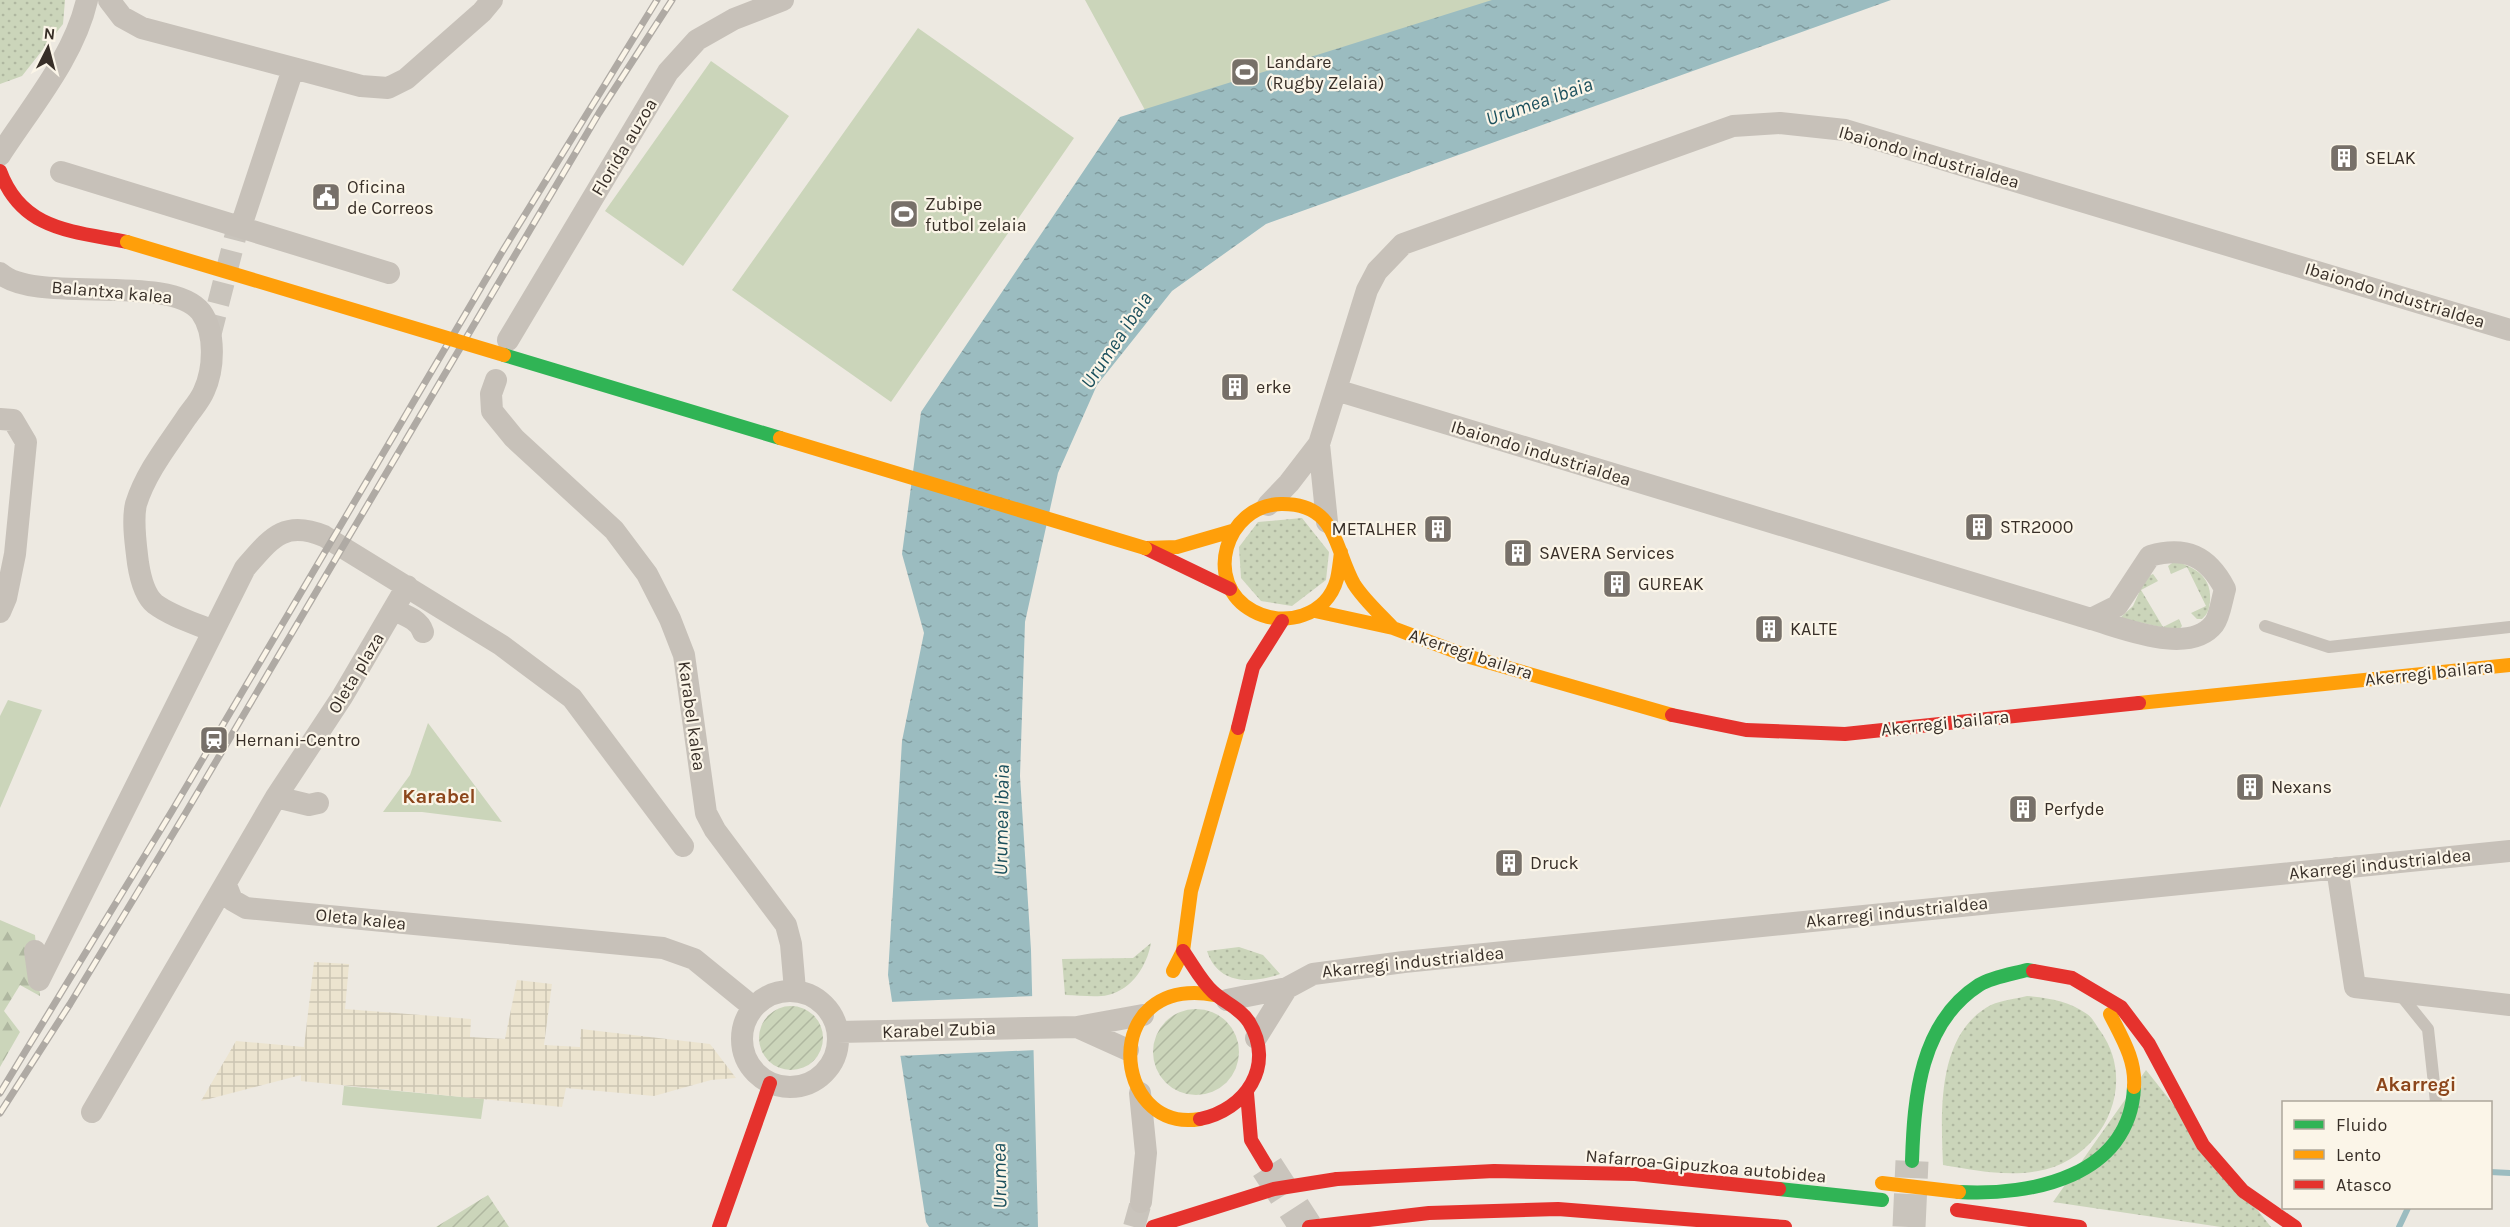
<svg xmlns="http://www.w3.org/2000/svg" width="2510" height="1227" font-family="Karla,sans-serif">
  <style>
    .grass { fill: url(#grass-dots) }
    .forest { fill: url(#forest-firs) }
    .park { fill: #cbd5ba }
    .garden { fill: url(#garden-furrows) }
    .plaza { fill: url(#plaza-grid) }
    .water { fill: url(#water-ripples) }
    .pier { fill: #ede9e1 }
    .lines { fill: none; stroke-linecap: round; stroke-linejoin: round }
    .stream { stroke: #9bbcc0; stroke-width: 6 }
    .street-tunnel { stroke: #c9c4bc; stroke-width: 22; stroke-dasharray: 22 11; stroke-linecap: butt }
    .secondary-tunnel { stroke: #c9c4bc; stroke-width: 33; stroke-dasharray: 33 16; stroke-linecap: butt }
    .highway-tunnel { stroke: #c9c4bc; stroke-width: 33; stroke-dasharray: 33 16; stroke-linecap: butt }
    .lane { stroke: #c7c1b9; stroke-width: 12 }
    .street { stroke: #c7c1b9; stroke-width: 22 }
    .fast { stroke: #30b455; stroke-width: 14 }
    .slow { stroke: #ff9f0a; stroke-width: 14 }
    .jam { stroke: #e5322d; stroke-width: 14 }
    .rail-casing { stroke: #afaaa4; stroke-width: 7 }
    .rail { stroke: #fbf5e8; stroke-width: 4.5; stroke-dasharray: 14; stroke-linecap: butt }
    .fast-bridge { stroke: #30b455; stroke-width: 14 }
    .slow-bridge { stroke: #ff9f0a; stroke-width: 14 }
    .jam-bridge { stroke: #e5322d; stroke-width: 14 }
    .labels { text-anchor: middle; stroke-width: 4.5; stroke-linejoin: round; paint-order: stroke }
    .poi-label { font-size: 18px; fill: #382f28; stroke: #fbf5e8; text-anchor: start }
    .street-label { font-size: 18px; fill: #382f28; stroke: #fbf5e8 }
    .water-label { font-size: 20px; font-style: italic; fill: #1a4f5c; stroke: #fbf5e8 }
    .neighbourhood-label { font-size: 20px; font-weight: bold; fill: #8c461b; stroke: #fbf5e8 }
  </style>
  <defs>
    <pattern id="grass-dots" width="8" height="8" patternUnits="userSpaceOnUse" patternTransform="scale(1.5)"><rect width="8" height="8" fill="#cbd5ba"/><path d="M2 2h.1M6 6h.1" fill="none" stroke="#afb7a0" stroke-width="1.8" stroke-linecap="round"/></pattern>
    <pattern id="forest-firs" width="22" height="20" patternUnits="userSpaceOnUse" patternTransform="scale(1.5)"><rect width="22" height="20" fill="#cbd5ba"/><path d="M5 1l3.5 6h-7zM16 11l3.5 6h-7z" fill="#afb7a0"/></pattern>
    <pattern id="garden-furrows" width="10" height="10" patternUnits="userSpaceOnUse" patternTransform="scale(1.5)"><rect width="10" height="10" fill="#cbd5ba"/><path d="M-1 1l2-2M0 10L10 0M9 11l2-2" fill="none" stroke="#afb7a0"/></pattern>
    <pattern id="plaza-grid" width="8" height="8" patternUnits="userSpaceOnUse" patternTransform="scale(1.5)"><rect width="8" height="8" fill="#ece4cf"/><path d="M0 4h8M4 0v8" fill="none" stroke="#cbc4b2"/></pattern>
    <pattern id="water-ripples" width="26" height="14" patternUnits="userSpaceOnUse" patternTransform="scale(1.5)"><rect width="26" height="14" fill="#9bbcc0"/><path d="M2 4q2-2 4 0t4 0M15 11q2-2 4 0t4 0" fill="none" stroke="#7f999c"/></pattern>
  </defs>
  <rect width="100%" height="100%" fill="#ede9e1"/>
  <path class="grass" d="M0 0H65L63 24 22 76 0 84Z
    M1302 518 1329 552 1326 580 1292 606 1261 601 1241 578 1239 547 1258 522Z
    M2175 561C2196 568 2212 577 2210 601 2209 609 2208 614 2202 619H2197L2191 613 2206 606 2187 567 2171 574 2168 566Z
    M2153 574 2158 581 2141 590 2163 627 2179 619 2182 626 2178 631 2120 618 2133 606 2146 577Z
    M1151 943C1147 965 1133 989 1108 995 1095 998 1079 995 1065 995L1062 959 1133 958Z
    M1239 947 1263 955 1280 974C1252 984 1218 985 1207 951Z
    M2027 996C2049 998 2069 1001 2087 1014 2093 1018 2097 1027 2101 1032 2139 1087 2101 1160 2038 1171 2006 1177 1974 1170 1943 1165 1941 1113 1936 1034 1991 1005 2002 1000 2016 999 2027 996Z
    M2146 1070 2271 1227H2221L2053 1202Z"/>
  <path class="forest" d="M0 920 35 935 40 996 20 985 4 1011 20 1032 0 1067Z"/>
  <path class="park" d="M1085 0H1568L1164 145Z
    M918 28 1074 138 891 402 732 290Z
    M711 61 789 116 683 266 605 211Z
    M8 700 42 710 0 808V716Z
    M428 723 502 822 422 812H383L410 775Z
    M344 1086 484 1099 481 1119 342 1105Z"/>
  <path class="garden" d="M759 1038a32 32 0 1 1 64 0a32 32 0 1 1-64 0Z
    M1153 1052a43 43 0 1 1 86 0a43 43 0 1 1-86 0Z
    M488 1195 509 1227H436Z"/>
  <path class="plaza" d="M314 962 349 964 345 1009 471 1019 470 1037 505 1039 517 980 552 984 544 1045 580 1047 581 1029 710 1044 736 1078 711 1080 654 1096 566 1088 562 1107 301 1081V1075L201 1101 236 1041 304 1047Z"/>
  <path class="water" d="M1492 0H1891L1266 224 1172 291 1097 385 1058 473 1025 622 1020 776 1031 950 1038 1227H929L926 1222 888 975 902 741 924 633 902 554 921 412 1120 117Z"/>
  <path class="pier" d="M1035 996 1037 1050 897 1056 889 1002Z"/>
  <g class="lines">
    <path class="stream" d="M2490 1172 2510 1173
      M2399 1227 2408 1208"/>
    <path class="street-tunnel" d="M210 336 236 234
      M1134 1227 1141 1202"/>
    <path class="secondary-tunnel" d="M1267 1167 1306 1227"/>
    <path class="highway-tunnel" d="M1909 1227 1912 1161"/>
    <path class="lane" d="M2265 626 2329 647 2510 627
      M2399 993 2428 1029 2436 1102"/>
    <path class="street" d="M109 0 122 17 142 28 361 86 388 88 406 79 482 12 492 0
      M0 155C31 107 74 57 87 0
      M61 172 389 273
      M241 226 293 69
      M0 273C35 305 170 272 201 312 216 333 214 369 204 391 200 401 192 409 186 418 168 445 146 472 136 504 132 521 136 546 138 563 140 576 144 595 155 604 171 616 194 623 213 631
      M508 340 668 72 697 40 734 19 783 0
      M496 380 491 394 492 411 514 438 614 530 647 574 670 619 684 655 706 813 715 830 786 925 791 944 795 990
      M1336 390 2091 619C2124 628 2189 656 2214 624 2220 616 2222 599 2225 589 2208 556 2186 546 2150 556L2117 606 2091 619
      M0 419 13 420 26 442 15 554 6 598 0 612
      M1268 505 1289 483 1319 444
      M1327 522 1319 444 1367 290 1377 271 1403 244 1733 126 1780 123 1845 130 2510 330
      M393 610C404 615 419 619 423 632
      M276 797 309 805 318 803
      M2337 868 2355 987 2510 1005
      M226 885 232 900 246 908 663 948 694 959 753 1007
      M35 951 39 980 245 568C270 540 283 519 324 536L501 645 572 698 683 846
      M742 1039a48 48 0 1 1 96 0a48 48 0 1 1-96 0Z
      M1227 1000 1287 988 1313 974 1404 962 2510 851
      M1077 1027 1128 1050
      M838 1032 1077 1027 1143 1015
      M1256 1038 1287 988
      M1140 1093 1146 1153 1141 1202
      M92 1112 276 797 342 697 407 586"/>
    <path class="fast" d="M1912 1161C1914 1097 1920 1023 1979 985 1992 977 2012 974 2027 970L2033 971
      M1779 1189 1882 1200
      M1959 1192C2031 1196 2130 1177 2134 1087"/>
    <path class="slow" d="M1146 548 1177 547 1232 531
      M1341 552C1340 561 1339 570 1337 579 1327 616 1284 628 1253 611 1202 584 1225 505 1281 504 1337 503 1334 548 1354 584 1364 600 1380 614 1393 628
      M1315 611 1393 628 1470 657 1672 715
      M2139 703 2510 665
      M1173 971 1183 951 1191 891 1238 728
      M2110 1014C2122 1038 2136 1060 2134 1087
      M1200 1119C1111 1134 1098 974 1215 995"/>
    <path class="jam" d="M0 171C22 231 73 231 127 242
      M1145 548 1230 589
      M1672 715 1746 730 1845 734 2139 703
      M1238 728 1253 667 1282 621
      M1183 951C1193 965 1201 981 1213 992 1225 1003 1240 1008 1249 1022 1276 1066 1245 1110 1200 1119
      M2033 971 2072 978 2121 1007 2149 1044 2203 1145 2243 1191 2295 1227
      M1247 1093 1251 1140 1266 1165
      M1337 1179 1494 1171 1635 1174 1779 1189
      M1957 1210 2080 1227
      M719 1227 770 1083
      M1309 1227 1429 1213 1558 1209 1785 1227"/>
    <g class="rail-casing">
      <path id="rail" d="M0 1093 172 811 502 252 657 0
        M0 1113 70 1004 185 814 599 113 672 0"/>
    </g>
    <use href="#rail" class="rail"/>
    <path class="fast-bridge" d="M504 355 780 438"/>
    <path class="slow-bridge" d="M127 242 504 355
      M780 438 1145 548
      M1882 1183 1959 1192"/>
    <path class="jam-bridge" d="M1153 1227 1274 1189 1337 1179"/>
  </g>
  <defs>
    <g id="stadium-square" transform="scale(1.5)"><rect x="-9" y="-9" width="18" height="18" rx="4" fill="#777069" stroke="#fbf5e8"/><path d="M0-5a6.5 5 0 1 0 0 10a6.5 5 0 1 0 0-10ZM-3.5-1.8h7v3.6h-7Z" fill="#fff"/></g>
    <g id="building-square" transform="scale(1.5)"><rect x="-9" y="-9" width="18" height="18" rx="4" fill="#777069" stroke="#fbf5e8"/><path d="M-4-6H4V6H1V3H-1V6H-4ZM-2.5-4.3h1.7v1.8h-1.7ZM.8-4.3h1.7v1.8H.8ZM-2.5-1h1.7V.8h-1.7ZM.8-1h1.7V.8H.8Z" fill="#fff"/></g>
    <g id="civic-square" transform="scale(1.5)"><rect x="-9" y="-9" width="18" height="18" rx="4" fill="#777069" stroke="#fbf5e8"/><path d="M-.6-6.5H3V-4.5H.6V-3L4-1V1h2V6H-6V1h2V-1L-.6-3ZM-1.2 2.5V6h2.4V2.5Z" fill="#fff"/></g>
    <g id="station-square" transform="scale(1.5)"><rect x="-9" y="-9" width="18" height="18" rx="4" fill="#777069" stroke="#fbf5e8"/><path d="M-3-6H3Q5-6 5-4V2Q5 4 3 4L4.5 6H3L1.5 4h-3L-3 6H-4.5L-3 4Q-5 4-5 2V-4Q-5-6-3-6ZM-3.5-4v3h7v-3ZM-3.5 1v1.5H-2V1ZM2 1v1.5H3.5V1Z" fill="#fff"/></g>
  </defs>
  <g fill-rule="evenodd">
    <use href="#stadium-square" x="1245" y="72"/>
    <use href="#building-square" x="2344" y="158"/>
    <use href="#civic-square" x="326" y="197"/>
    <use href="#stadium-square" x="904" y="214"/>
    <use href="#building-square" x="1235" y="387"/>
    <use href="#building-square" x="1979" y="527"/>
    <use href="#building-square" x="1438" y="529"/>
    <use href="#building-square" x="1518" y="553"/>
    <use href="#building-square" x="1617" y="584"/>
    <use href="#building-square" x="1769" y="629"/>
    <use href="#station-square" x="214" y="740"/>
    <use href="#building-square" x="2250" y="787"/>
    <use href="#building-square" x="2023" y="809"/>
    <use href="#building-square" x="1509" y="863"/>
  </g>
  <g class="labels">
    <g class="poi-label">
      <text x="1266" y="68">Landare<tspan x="1266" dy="21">(Rugby Zelaia)</tspan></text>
      <text x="2365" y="164">SELAK</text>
      <text x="347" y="193">Oficina<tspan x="347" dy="21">de Correos</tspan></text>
      <text x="925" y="210">Zubipe<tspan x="925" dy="21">futbol zelaia</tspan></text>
      <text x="1256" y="393">erke</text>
      <text x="2000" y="533">STR2000</text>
      <text x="1417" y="535" text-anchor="end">METALHER</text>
      <text x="1539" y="559">SAVERA Services</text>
      <text x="1638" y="590">GUREAK</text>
      <text x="1790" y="635">KALTE</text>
      <text x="235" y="746">Hernani-Centro</text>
      <text x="2271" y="793">Nexans</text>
      <text x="2044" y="815">Perfyde</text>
      <text x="1530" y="869">Druck</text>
    </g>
    <g class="street-label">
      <text transform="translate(624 147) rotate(-59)" y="6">Florida auzoa</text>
      <text transform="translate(1929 157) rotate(16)" y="6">Ibaiondo industrialdea</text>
      <text transform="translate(112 292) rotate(5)" y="6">Balantxa kalea</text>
      <text transform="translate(2395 295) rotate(17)" y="6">Ibaiondo industrialdea</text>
      <text transform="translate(1541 453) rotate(17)" y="6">Ibaiondo industrialdea</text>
      <text transform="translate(1471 654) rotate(18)" y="6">Akerregi bailara</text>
      <text transform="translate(356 673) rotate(-59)" y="6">Oleta plaza</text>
      <text transform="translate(2429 673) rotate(-6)" y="6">Akerregi bailara</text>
      <text transform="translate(692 716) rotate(82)" y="6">Karabel kalea</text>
      <text transform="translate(1945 723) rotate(-6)" y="6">Akerregi bailara</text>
      <text transform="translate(2380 864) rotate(-6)" y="6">Akarregi industrialdea</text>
      <text transform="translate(1897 912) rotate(-6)" y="6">Akarregi industrialdea</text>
      <text transform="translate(361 919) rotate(6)" y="6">Oleta kalea</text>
      <text transform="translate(1413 962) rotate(-6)" y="6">Akarregi industrialdea</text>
      <text transform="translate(939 1030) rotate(-2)" y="6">Karabel Zubia</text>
      <text transform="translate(1706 1166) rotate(5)" y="6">Nafarroa-Gipuzkoa autobidea</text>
    </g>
    <g class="water-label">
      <text transform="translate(1539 101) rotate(-19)" y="7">Urumea ibaia</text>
      <text transform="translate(1116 340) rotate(-56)" y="7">Urumea ibaia</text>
      <text transform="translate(1001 820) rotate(-89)" y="7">Urumea ibaia</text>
      <text transform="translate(999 1176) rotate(-91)" y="7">Urumea</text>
    </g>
    <g class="neighbourhood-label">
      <text x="439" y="803">Karabel</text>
      <text x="2416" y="1091">Akarregi</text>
    </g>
  </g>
  <rect x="2282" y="1101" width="210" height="108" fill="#fbf5e8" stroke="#ada69b" stroke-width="1.5"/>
  <rect x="2294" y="1120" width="30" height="9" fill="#30b455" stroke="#ada69b" stroke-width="1.5"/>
  <text x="2336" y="1131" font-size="18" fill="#382f28">Fluido</text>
  <rect x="2294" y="1150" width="30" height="9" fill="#ff9f0a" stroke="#ada69b" stroke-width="1.5"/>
  <text x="2336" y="1161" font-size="18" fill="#382f28">Lento</text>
  <rect x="2294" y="1180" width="30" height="9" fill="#e5322d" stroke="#ada69b" stroke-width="1.5"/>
  <text x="2336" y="1191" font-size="18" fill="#382f28">Atasco</text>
  <g transform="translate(48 48) rotate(6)" stroke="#fbf5e8" stroke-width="4.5" paint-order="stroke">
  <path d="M0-4.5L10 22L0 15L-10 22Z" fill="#382f28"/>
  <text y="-9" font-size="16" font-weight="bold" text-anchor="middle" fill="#382f28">N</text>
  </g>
</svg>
